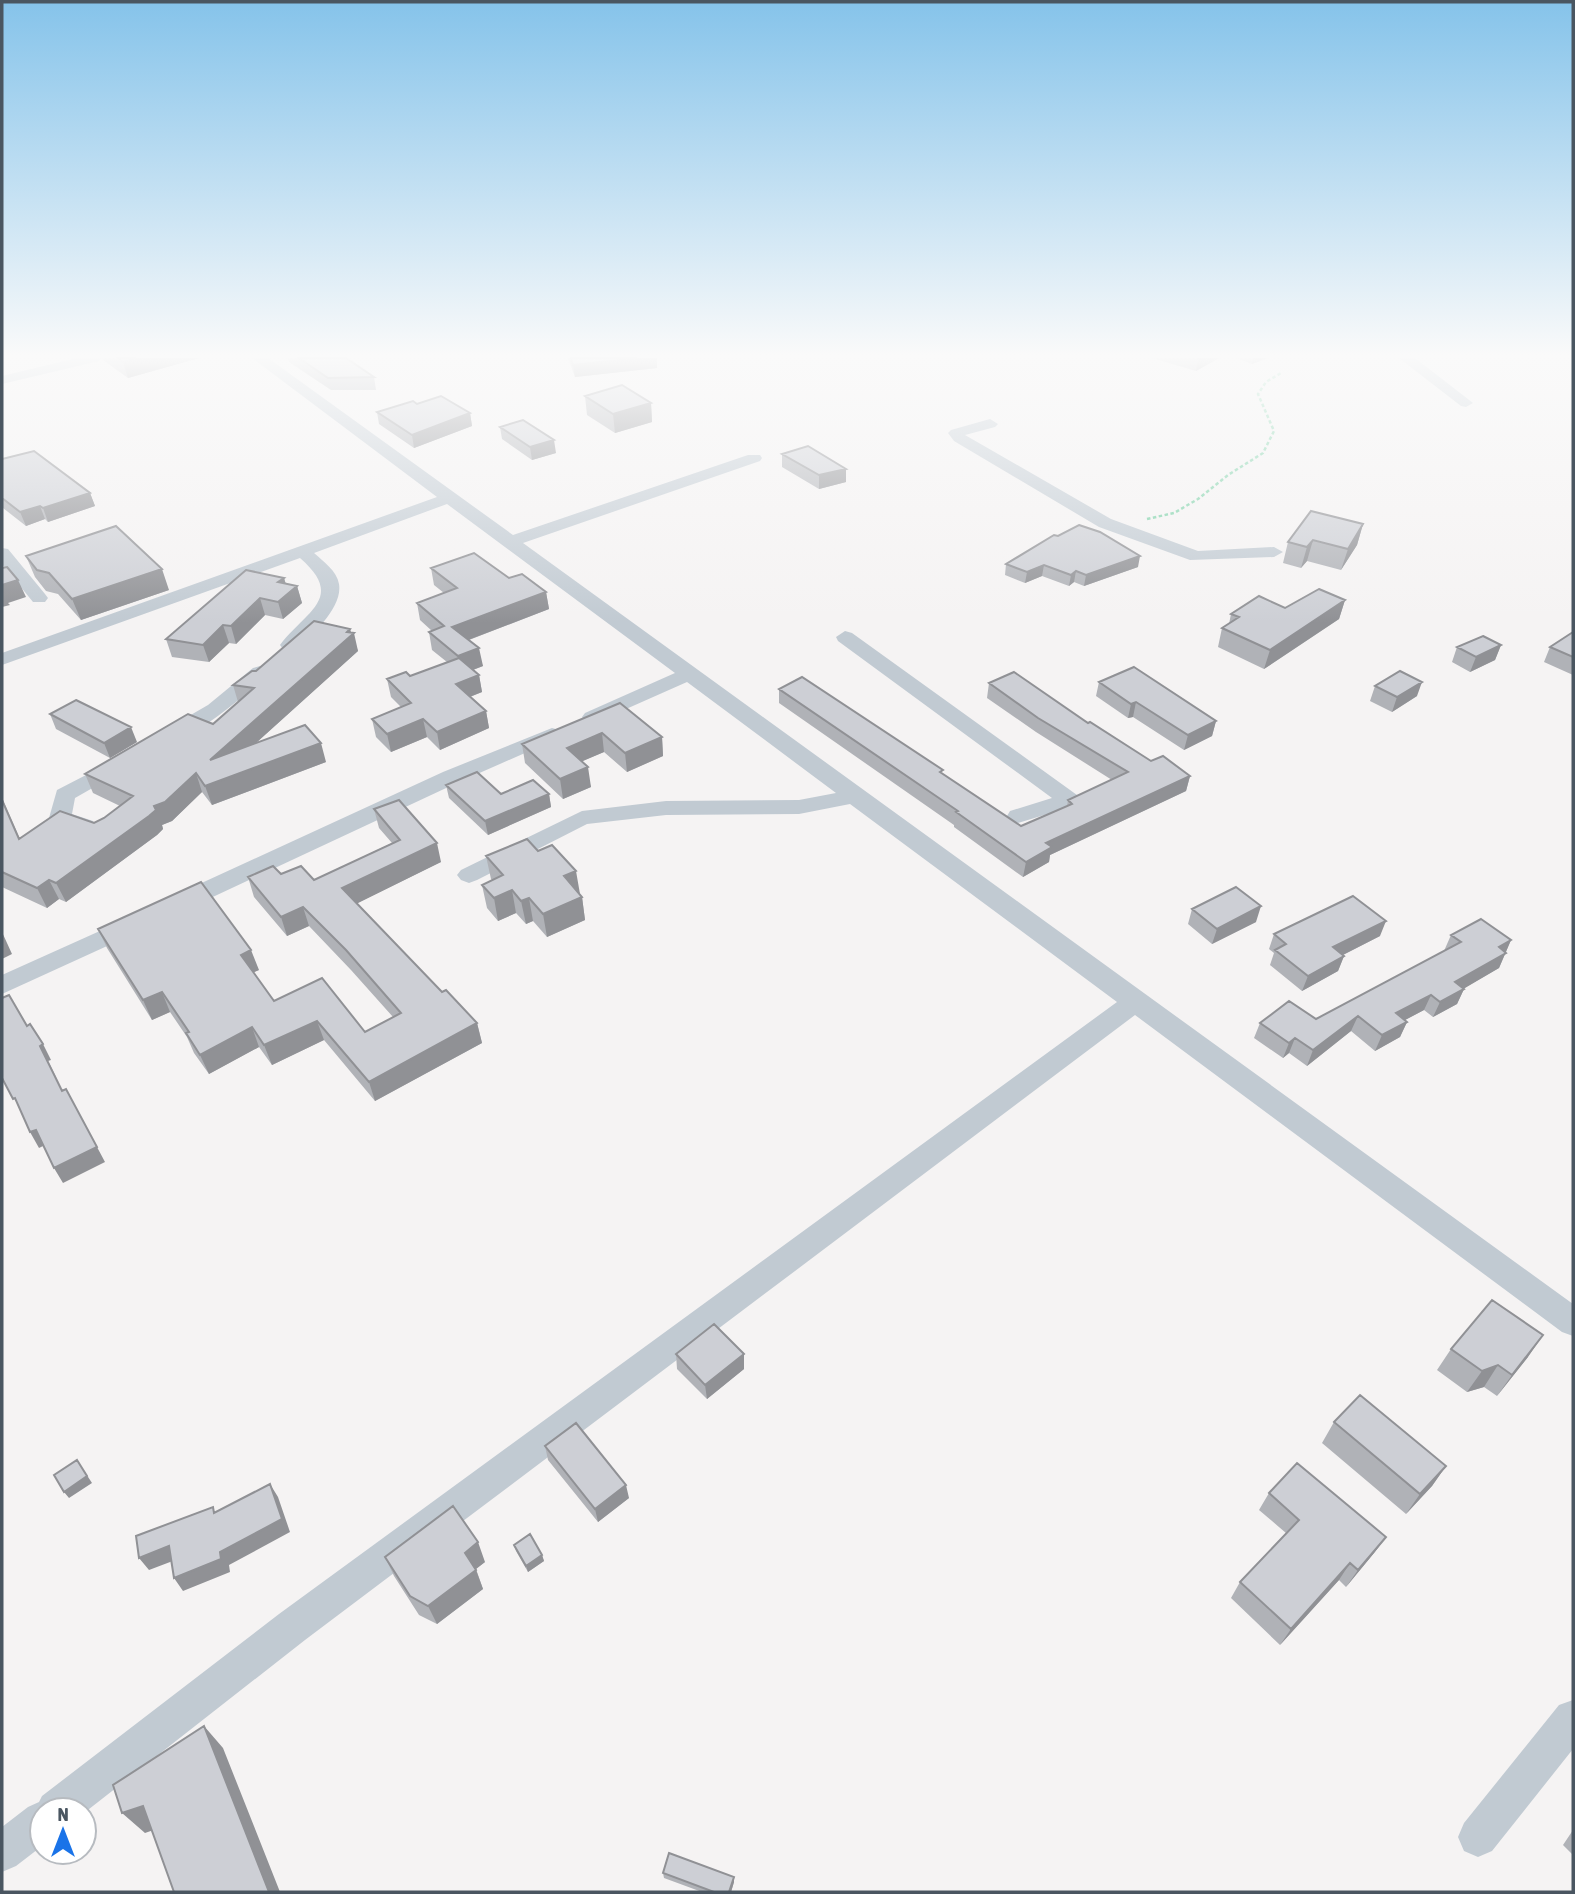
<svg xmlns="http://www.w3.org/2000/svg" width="1575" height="1894" font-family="'Asap Condensed',sans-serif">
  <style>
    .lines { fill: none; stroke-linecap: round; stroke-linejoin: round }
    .path { stroke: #7ad0a6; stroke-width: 2.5; stroke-dasharray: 3.5 2.5; stroke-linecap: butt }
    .minor { fill: #c1cad2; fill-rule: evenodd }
    .wall { fill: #b0b2b7 }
    .shaded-wall { fill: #909195 }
    .building { fill: #cdcfd5; stroke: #909195; stroke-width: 2 }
  </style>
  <rect width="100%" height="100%" fill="#f5f3f3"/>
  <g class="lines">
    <path class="path" d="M1147 519 1174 513 1198 499 1228 475 1263 453 1274 431 1258 394 1266 382 1281 373"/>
    <path class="minor" d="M77 358H101L99 361 2 384V376Z
      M252 358H268L513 535 748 455H760L762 458 760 461 523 543 1573 1304V1336L1562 1332 1135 1015 305 1640 84 1813V1810H42V1846L16 1866 2 1872V1827L28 1807 39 1802 42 1796 279 1614 1117 1002 850 804 799 814 666 815 587 824 477 880 469 883 461 880 457 875 461 870 582 811 666 801 799 800 836 793 687 682 599 721H585L582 717 585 713 675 673 447 504 314 553C323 561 337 571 339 584 343 607 312 635 297 649H283L280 645C306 611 346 598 300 558L2 665V653L437 497Z
      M1399 358H1415L1473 403 1466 407 1461 406Z
      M990 419 998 424 995 427 965 435 1111 519 1198 551 1274 547 1283 552 1274 557 1190 560 1099 527 954 441 948 433 951 430Z
      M2 548 8 549 45 594 48 598 45 602H33L2 564Z
      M845 631 852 633 1077 795 1080 800 1077 805 1018 823 1010 821 1007 816 1010 811 1052 798 838 641 836 637Z
      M260 666 270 672 267 676C246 693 190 746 163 739L160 735 163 731 208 705 253 668Z
      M552 728 559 730 562 734 559 738 459 782 185 910 177 912 169 910 165 904 169 898 443 772Z
      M117 759 124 760 128 765 124 770 75 798 72 814 93 821 96 826 93 831C81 834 56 829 49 818L57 790Z
      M131 917 140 919 143 925 140 931 2 994V975Z
      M1573 1700V1749L1492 1851 1478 1857 1464 1851 1458 1837 1464 1823 1559 1705Z"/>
  </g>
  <path class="wall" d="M102 358H199L128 378 103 360Z
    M288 358H346L374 377 376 390H331L289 362Z
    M568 358H657V368L575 377Z
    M1152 358H1219L1196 371Z
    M1236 358H1268L1252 364Z
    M585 396 651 403 652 422 615 433 587 415Z
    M417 404 470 413 472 426 414 448 379 424 377 412Z
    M500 427 556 453 532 460 502 439Z
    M782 454 846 469V482L819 489 782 467Z
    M2 459 90 493 95 506 48 522 45 519 26 526 3 508H2Z
    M1363 524 1357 545 1341 570 1307 561 1301 568 1283 563 1288 542Z
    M26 556 169 590 81 620 58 594 46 591 35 577Z
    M1006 564 1138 567 1084 586 1074 582 1069 586 1042 576 1025 583 1005 575Z
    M431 568 509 578 546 592 549 609 469 640 483 666 473 670 479 675 482 692 470 697 486 711 489 728 440 750 427 737 391 752 376 737 372 719 401 707 391 697 387 679 410 676 447 662 432 650 429 632 432 631 420 620 417 603 444 593 434 585Z
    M284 578 286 584 297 586 302 603 283 619 265 615 236 644 229 643 209 662 172 657 166 639Z
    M1345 600 1339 619 1264 669 1218 647 1222 628 1229 624 1231 614Z
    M351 632 358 651 256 743 326 762 212 805 202 792 172 821 162 825 163 829 157 835 66 902 59 899 47 908 2 887V798L20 839 94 823 104 818 120 806 93 793 85 774 213 724 238 702 233 685 256 671Z
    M1573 632V675L1544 662 1550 647Z
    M1501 645 1495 660 1470 672 1452 662 1457 647Z
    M1099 682 1216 721 1212 736 1184 750 1133 717 1128 718 1096 696Z
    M989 683 1088 723 1151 761 1190 776 1186 791 1050 855 1049 862 1023 877 954 827V825L779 703V689L943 774 1021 826 1067 806 1068 800 1112 780 1036 732 987 698Z
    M1375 686 1417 696 1392 712 1370 701Z
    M620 703 662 737 663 756 627 772 604 752 582 761 591 787 563 799 525 763 522 744Z
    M50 714 137 742 110 758 56 729Z
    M446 785 501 794H549L551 807 488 835 449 798Z
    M374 809 441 862 357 903 442 992 477 1023 482 1043 375 1101 324 1040 272 1065 259 1047 209 1074 194 1053 187 1037 170 1012 152 1020 107 948 98 929 259 970 253 972 274 1001 365 1032 393 1017 351 970 309 926 287 936 254 897 248 877 281 874 314 880 392 843 379 828Z
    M486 856 580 894 582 897 585 920 547 937 533 921 526 924 516 913 498 921 487 908 482 885 492 880 491 879Z
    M1192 909 1256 922 1212 944 1188 924Z
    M1274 934 1380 936 1343 955 1344 956 1338 971 1302 991 1270 965 1274 953 1269 949Z
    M1451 935 1511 940 1499 968 1464 988V989L1457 1004 1433 1017 1424 1010 1405 1020 1407 1022 1400 1037 1375 1051 1351 1031 1307 1066 1289 1053 1283 1058 1254 1038 1260 1023 1316 1019 1444 951Z
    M1451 1349 1528 1357 1497 1396 1484 1387 1467 1392 1437 1370Z
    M676 1354H744V1369L707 1399 677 1369Z
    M1334 1422 1446 1466 1432 1486 1406 1514 1322 1443Z
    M545 1446 629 1498 598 1522 548 1460Z
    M1269 1493 1386 1537 1374 1553 1346 1587 1339 1580 1280 1645 1231 1598 1240 1582 1286 1533 1259 1510Z
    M514 1545 542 1555 544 1561 528 1572 516 1551Z
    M385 1557 485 1562 476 1569 483 1589 437 1624 419 1615 394 1576Z
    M1573 1830V1855L1563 1845Z
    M663 1873 734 1877V1882L731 1892H702L664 1878Z"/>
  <path class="shaded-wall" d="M136 358H199L128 378 123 362Z
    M637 358H657V368L575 377 573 365Z
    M1198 358H1219L1196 371Z
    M1253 358H1268L1252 364Z
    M651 403 652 422 615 433 613 414Z
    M470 413 472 426 414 448 412 435Z
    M554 440 556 453 532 460 530 447Z
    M846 469V482L819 489V475Z
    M90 493 95 506 48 522 43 508Z
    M40 506 45 519 26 526 20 512Z
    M1363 524 1357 545 1341 570 1348 549Z
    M1313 540 1307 561 1301 568 1307 547Z
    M1140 556 1138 567 1084 586 1086 575Z
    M1044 565 1042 576 1025 583 1027 572Z
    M162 569 169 590 81 620 72 599Z
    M1076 571 1074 582 1069 586 1071 575Z
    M284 578 288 593 297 586 302 603 283 619 278 602V582Z
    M18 580 26 597 8 603 10 605 2 607V585Z
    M546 592 549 609 455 645 452 627Z
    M260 598 265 615 236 644 231 626Z
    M1345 600 1339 619 1264 669 1270 650Z
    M223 625 229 643 209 662 203 645Z
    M350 629 352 635 354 633 358 651 216 779 210 760Z
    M1501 645 1495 660 1470 672 1476 657Z
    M479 648 483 666 462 674 458 656Z
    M479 675 482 692 459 701 456 684Z
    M1422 682 1417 696 1392 712 1397 697Z
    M1136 702 1133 717 1128 718 1131 704Z
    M486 711 489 728 440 750 437 732Z
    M423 719 427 737 391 752 387 734Z
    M1216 721 1212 736 1184 750 1188 735Z
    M131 727 137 742 110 758 104 743Z
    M602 733 604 752 569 767 567 748Z
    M662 737 663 756 627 772 625 753Z
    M321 743 326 762 212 805 205 786Z
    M588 767 591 787 563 799 560 779Z
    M196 773 202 792 172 821 162 825 163 829 157 835 66 902 56 883Z
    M1190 776 1186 791 1050 855 1049 862 1023 877 1026 862 1046 843Z
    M549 794 551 807 488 835 485 821Z
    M437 843 441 862 348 908 342 888Z
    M576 871 580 894 564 876Z
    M49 880 59 899 47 908 37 888Z
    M512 890 516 913 498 921 494 898Z
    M582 897 585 920 547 937 543 914Z
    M529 898 533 921 526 924 521 901Z
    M1261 906 1256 922 1212 944 1217 929Z
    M303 907 309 926 287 936 281 917Z
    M1386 921 1380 936 1327 963 1333 947Z
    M2 932 12 954 2 959Z
    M1511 940 1499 968 1448 998 1455 982 1499 947Z
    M251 950 259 970 248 975 241 955Z
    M1344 956 1338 971 1302 991 1308 976Z
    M1464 989 1457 1004 1433 1017 1440 1002Z
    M162 992 170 1012 152 1020 143 1000Z
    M1431 995 1424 1010 1390 1028 1396 1013Z
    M1358 1016 1351 1031 1307 1066 1313 1050Z
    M317 1021 324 1040 272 1065 264 1045Z
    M1407 1022 1400 1037 1375 1051 1382 1035Z
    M477 1023 482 1043 375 1101 369 1082Z
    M252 1027 259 1047 209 1074 200 1055Z
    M1295 1038 1289 1053 1283 1058 1289 1043Z
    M43 1044 51 1060 48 1061 71 1106 40 1046Z
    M66 1089 105 1162 63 1183 54 1168Z
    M36 1130 45 1145 39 1148 30 1132Z
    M1543 1335 1528 1357 1497 1396 1512 1375Z
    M744 1354V1369L707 1399 705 1385Z
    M1498 1365 1484 1387 1467 1392 1482 1371Z
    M77 1460 92 1483 69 1498 64 1492Z
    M1446 1466 1432 1486 1406 1514 1420 1494Z
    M270 1484 278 1497 290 1532 229 1565 230 1572 183 1591 174 1578 220 1552Z
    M626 1485 629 1498 598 1522 595 1509Z
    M1386 1537 1374 1553 1346 1587 1358 1570Z
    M478 1542 485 1562 472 1572 465 1553Z
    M169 1546 178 1559 149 1570 139 1558Z
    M542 1555 544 1561 528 1572 526 1566Z
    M1350 1563 1339 1580 1280 1645 1291 1629Z
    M476 1570 483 1589 437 1624 428 1606Z
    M204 1726 223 1748 280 1892H269Z
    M143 1806 165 1826 145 1833 122 1813Z
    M734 1877V1882L731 1892H729Z"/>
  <path class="building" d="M118 358H136L123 362Z
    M299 358H346L374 377 328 378Z
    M571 358H637L573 365Z
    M622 385 651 403 613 414 585 396Z
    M441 396 470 413 412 435 377 412 413 401 417 404Z
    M523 420 554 440 530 447 500 427Z
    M808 446 846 469 819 475 782 454Z
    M34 451 90 493 43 508 40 506 20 512 2 498V459Z
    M1311 511 1363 524 1348 549 1313 540 1307 547 1288 542Z
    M1079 525 1100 532 1140 556 1086 575 1076 571 1071 575 1044 565 1027 572 1006 564 1054 535 1058 536Z
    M116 526 162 569 72 599 49 573 37 570 26 556Z
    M474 553 509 578 522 574 546 592 452 627 479 648 458 656 429 632 444 626 417 603 457 588 431 568Z
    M7 567 18 580 2 585V568Z
    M246 570 284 578 278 582 297 586 278 602 260 598 231 626 223 625 203 645 166 639Z
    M1319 589 1345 600 1270 650 1222 628 1239 617 1231 614 1259 596 1285 608Z
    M314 621 350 629 347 632 354 633 210 760 305 725 321 743 205 786 196 773 165 802 154 806 156 810 149 816 56 883 49 880 37 888 2 872V800L19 839 60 811 94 823 104 818 133 796 85 774 188 714 213 724 254 688 233 685 252 671H256Z
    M1573 632V657L1550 647Z
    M1483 636 1501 645 1476 657 1457 647Z
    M459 658 479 675 456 684 486 711 437 732 423 719 387 734 372 719 411 703 387 679 406 672 410 676Z
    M1134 667 1216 721 1188 735 1136 702 1131 704 1099 682Z
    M1400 671 1422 682 1397 697 1375 686Z
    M1014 672 1088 723 1090 722 1151 761 1163 756 1190 776 1046 843 1052 847 1026 862 956 812 958 811 779 689 802 677 943 770 940 772 1021 826 1072 804 1068 800 1128 772 1038 718 989 683Z
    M76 700 131 727 104 743 50 714Z
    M620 703 662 737 625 753 602 733 567 748 588 767 560 779 522 744Z
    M477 772 501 794 533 780 549 794 485 821 446 785Z
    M399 800 437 843 342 888 442 992 446 990 477 1023 369 1082 317 1021 264 1045 252 1027 200 1055 186 1033 189 1032 162 992 143 1000 98 929 201 882 251 950 241 955 274 1001 322 978 365 1032 401 1013 346 950 303 907 281 917 248 877 273 866 281 874 301 866 314 880 400 840 374 809Z
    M527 839 538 851 552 845 576 871 564 876 582 897 543 914 529 898 521 901 512 890 494 898 482 885 503 875 486 856Z
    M1236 887 1261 906 1217 929 1192 909Z
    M1353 896 1386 921 1333 947 1344 956 1308 976 1275 950 1286 944 1274 934Z
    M1481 919 1511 940 1499 947 1506 953 1455 982 1464 989 1440 1002 1431 995 1396 1013 1407 1022 1382 1035 1358 1016 1313 1050 1295 1038 1289 1043 1260 1023 1289 1001 1316 1019 1461 942 1451 935Z
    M9 995 27 1026 30 1024 43 1044 40 1046 62 1091 66 1089 97 1147 54 1168 36 1130 30 1132 15 1098 13 1099 2 1078V998Z
    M1492 1300 1543 1335 1512 1375 1498 1365 1482 1371 1451 1349Z
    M714 1324 744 1354 705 1385 676 1354Z
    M1360 1395 1446 1466 1420 1494 1334 1422Z
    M576 1423 626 1485 595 1509 545 1446Z
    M77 1460 87 1476 64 1492 54 1475Z
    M1297 1463 1386 1537 1358 1570 1350 1563 1291 1629 1240 1582 1299 1520 1269 1493Z
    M270 1484 282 1519 220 1552 221 1559 174 1578 169 1546 139 1558 136 1536 213 1507 214 1513Z
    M453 1506 478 1542 465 1553 476 1570 428 1606 410 1596 385 1557Z
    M530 1534 542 1555 526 1566 514 1545Z
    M204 1726 269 1892H174L143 1806 122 1813 113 1785Z
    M669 1853 734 1877 729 1892H714L663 1873Z"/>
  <linearGradient id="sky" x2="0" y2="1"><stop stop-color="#85c3ea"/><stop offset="0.57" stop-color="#fafafa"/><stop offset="1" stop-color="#fafafa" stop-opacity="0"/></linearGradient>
  <rect width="1575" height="623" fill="url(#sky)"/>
  <rect width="1575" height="1894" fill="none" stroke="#4a5661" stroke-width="7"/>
  <g transform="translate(63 1831)"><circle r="33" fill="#ffffff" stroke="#b7bbc0" stroke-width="2"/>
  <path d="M0-5L12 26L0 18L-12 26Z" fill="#1a73e8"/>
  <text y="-10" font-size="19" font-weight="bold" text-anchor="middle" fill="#4a5661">N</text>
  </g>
</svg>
